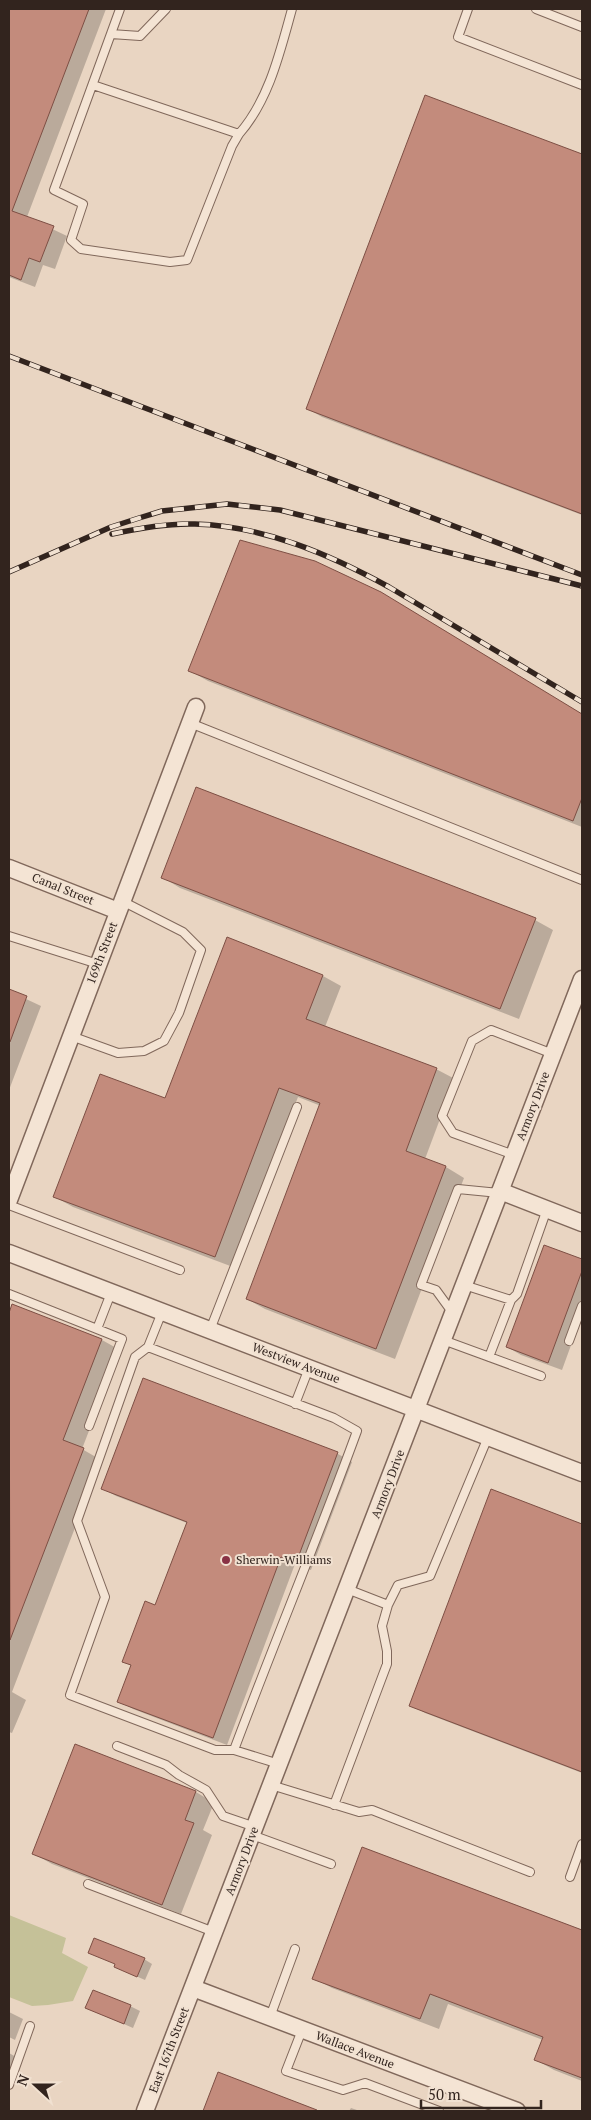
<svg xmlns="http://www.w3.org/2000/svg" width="591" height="2120" font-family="'PT Serif',serif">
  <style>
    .green { fill: #c5c198 }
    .shadow { fill: #0003 }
    .building { fill: #c38b7c; stroke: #7d4f44 }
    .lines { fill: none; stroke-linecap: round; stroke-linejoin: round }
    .service-casing { stroke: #80685b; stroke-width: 10 }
    .minor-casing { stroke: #80685b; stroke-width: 19 }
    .service { stroke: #f4e4d4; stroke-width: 8 }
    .minor { stroke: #f4e4d4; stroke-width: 16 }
    .rail-casing { stroke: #32241e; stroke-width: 5.5 }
    .rail { stroke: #f1e1d1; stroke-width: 4; stroke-dasharray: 11; stroke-linecap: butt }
    .poi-dot { fill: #893244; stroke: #f1e1d1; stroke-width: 2 }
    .labels { text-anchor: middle; stroke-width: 4; stroke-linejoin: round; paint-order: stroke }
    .street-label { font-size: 12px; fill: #32241e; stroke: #f1e1d1 }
    .poi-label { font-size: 12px; fill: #32241e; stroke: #f1e1d1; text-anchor: start }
  </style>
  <rect width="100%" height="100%" fill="#e9d5c2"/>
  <path class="green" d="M9 1915 66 1938 62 1953 88 1967 73 2001 48 2005 32 2006 9 1997Z"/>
  <path class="shadow" d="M9 9H106L27 217 67 236 55 269 43 265 35 287 9 277Z
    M426 97 582 156V515L322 417 308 409Z
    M400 604 582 715V827L208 681 190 671Z
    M162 877 535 920 553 930 519 1019 180 888Z
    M228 939 323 976 341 986 325 1027 436 1069 455 1079 425 1159 446 1167 464 1178 395 1359 265 1309 247 1299 321 1106 298 1097 233 1267 73 1207 55 1197 166 1100Z
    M9 991 41 1006 9 1090Z
    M545 1246 582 1260V1315L562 1370 521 1355 507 1347Z
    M13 1305 102 1340 120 1350 82 1449 101 1460 12 1692 26 1700 12 1733 9 1732V1420L17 1400 9 1396V1317Z
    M143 1380 338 1454 352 1462 311 1570 295 1564 227 1745 133 1709 119 1701 132 1666 123 1662 156 1606 187 1523 116 1496 102 1488Z
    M492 1490 582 1525V1773L425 1713 411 1705Z
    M76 1746 196 1792 214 1803 203 1830 212 1835 181 1914 52 1864 34 1854Z
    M363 1848 582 1931V2081L554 2070 536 2060 543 2040 448 2004 439 2029 332 1988 313 1978Z
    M144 1959 152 1964 145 1980 115 1967Z
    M130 2006 140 2011 133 2028 87 2008Z
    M9 2012 23 2019 15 2040 9 2037Z
    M9 2053 16 2057 9 2074Z
    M218 2074 317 2111H204Z
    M351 2108 360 2111H349Z"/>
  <path class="building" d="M9 9H89L12 211 54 226 40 262 29 258 21 280 9 275Z
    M425 95 582 154V514L306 409Z
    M240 540 315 561 381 592 582 714V798L573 821 188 671Z
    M196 787 536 918 500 1009 161 878Z
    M227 937 323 975 306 1019 437 1068 406 1151 446 1166 376 1349 246 1299 320 1103 279 1088 215 1257 53 1197 100 1074 165 1098Z
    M9 989 27 996 10 1042H9Z
    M544 1245 582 1259V1271L548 1363 506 1347Z
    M12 1304 102 1339 63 1440 84 1448 10 1640 9 1313Z
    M143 1378 338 1452 296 1563 281 1557 213 1738 117 1702 131 1665 122 1662 145 1601 155 1605 187 1522 101 1489Z
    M491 1489 582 1524V1772L409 1706Z
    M75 1744 196 1791 185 1820 194 1823 162 1905 32 1854Z
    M362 1847 582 1930V2078L534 2060 543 2037 430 1994 420 2019 312 1979Z
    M94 1938 145 1958 137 1977 114 1967 115 1964 88 1953Z
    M93 1990 131 2005 124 2024 85 2008Z
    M218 2072 317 2110V2111H203Z"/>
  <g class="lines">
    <g class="service-casing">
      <path id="service" d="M468 9 458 37 582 85
        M536 9 582 27
        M111 34 140 36 166 9
        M93 85 239 134 232 146 187 260 170 262 81 249 71 240 83 204 54 190 120 9
        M239 134C269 100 280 52 292 9
        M190 723 582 880
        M9 936 98 964
        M71 1036 118 1053 144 1051 164 1041 179 1013 201 950 183 932 122 901
        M514 1155 453 1133 442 1116 472 1041 491 1030 553 1054
        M9 1205 180 1270
        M464 1285 511 1300 517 1294 547 1209
        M9 1294 97 1329 111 1293
        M162 1312 148 1347 334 1418 357 1431C318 1538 274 1643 234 1750L279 1764
        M452 1312 436 1290 421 1285 458 1189 499 1193
        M210 1330 297 1107
        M443 1340 541 1376
        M569 1341 582 1306
        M148 1347 135 1357 77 1521 105 1597 70 1695 215 1750H234
        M489 1357 511 1300
        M295 1404 309 1368
        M89 1426 122 1339 97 1329
        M388 1605 398 1585 430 1576 488 1437
        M117 1746 166 1765 179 1775 206 1790 223 1816 255 1827
        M271 1785 359 1812 372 1810 530 1872
        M334 1805 387 1664V1651L382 1626 388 1605 347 1589
        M252 1835 331 1864
        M570 1877 582 1844
        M88 1884 214 1932
        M270 2017 295 1949
        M302 2030 286 2071 343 2090 365 2083 439 2111
        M9 2085 30 2026"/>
    </g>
    <g class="minor-casing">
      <path id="minor" d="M9 868 118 911
        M500 1191 582 1223
        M9 1200 196 707
        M9 1253 582 1473
        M193 1988 517 2111
        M145 2111 582 979"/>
    </g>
    <use href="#service" class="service"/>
    <use href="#minor" class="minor"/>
    <g class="rail-casing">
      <path id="rail" d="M9 356 582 575
        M112 534C139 528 167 523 195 524 264 526 329 554 389 587L582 702
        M9 572 111 527 139 518 162 511 227 504 280 510 582 586"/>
    </g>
    <use href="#rail" class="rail"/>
  </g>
  <circle class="poi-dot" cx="226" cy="1560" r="5"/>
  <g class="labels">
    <g class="street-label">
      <text transform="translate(63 889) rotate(22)" y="4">Canal Street</text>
      <text transform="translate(102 953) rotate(-69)" y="4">169th Street</text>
      <text transform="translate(533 1106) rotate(-69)" y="4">Armory Drive</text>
      <text transform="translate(296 1363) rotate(21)" y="4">Westview Avenue</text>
      <text transform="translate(388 1484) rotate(-69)" y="4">Armory Drive</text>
      <text transform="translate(242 1861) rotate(-69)" y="4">Armory Drive</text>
      <text transform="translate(169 2050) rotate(-69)" y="4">East 167th Street</text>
      <text transform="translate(355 2050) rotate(21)" y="4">Wallace Avenue</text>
    </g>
    <g class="poi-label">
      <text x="236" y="1564">Sherwin-Williams</text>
    </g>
  </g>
  <rect width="591" height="2120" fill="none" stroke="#32241e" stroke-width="20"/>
  <g transform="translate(35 2085) rotate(291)" stroke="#f1e1d1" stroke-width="4" paint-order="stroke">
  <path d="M0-4L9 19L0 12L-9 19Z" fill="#32241e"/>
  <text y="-8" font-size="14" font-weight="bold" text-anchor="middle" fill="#32241e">N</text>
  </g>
  <path d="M421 2100v8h120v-8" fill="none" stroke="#32241e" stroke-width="2.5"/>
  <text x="428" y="2100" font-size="15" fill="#32241e" stroke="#f1e1d1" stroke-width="4" paint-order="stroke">50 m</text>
</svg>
